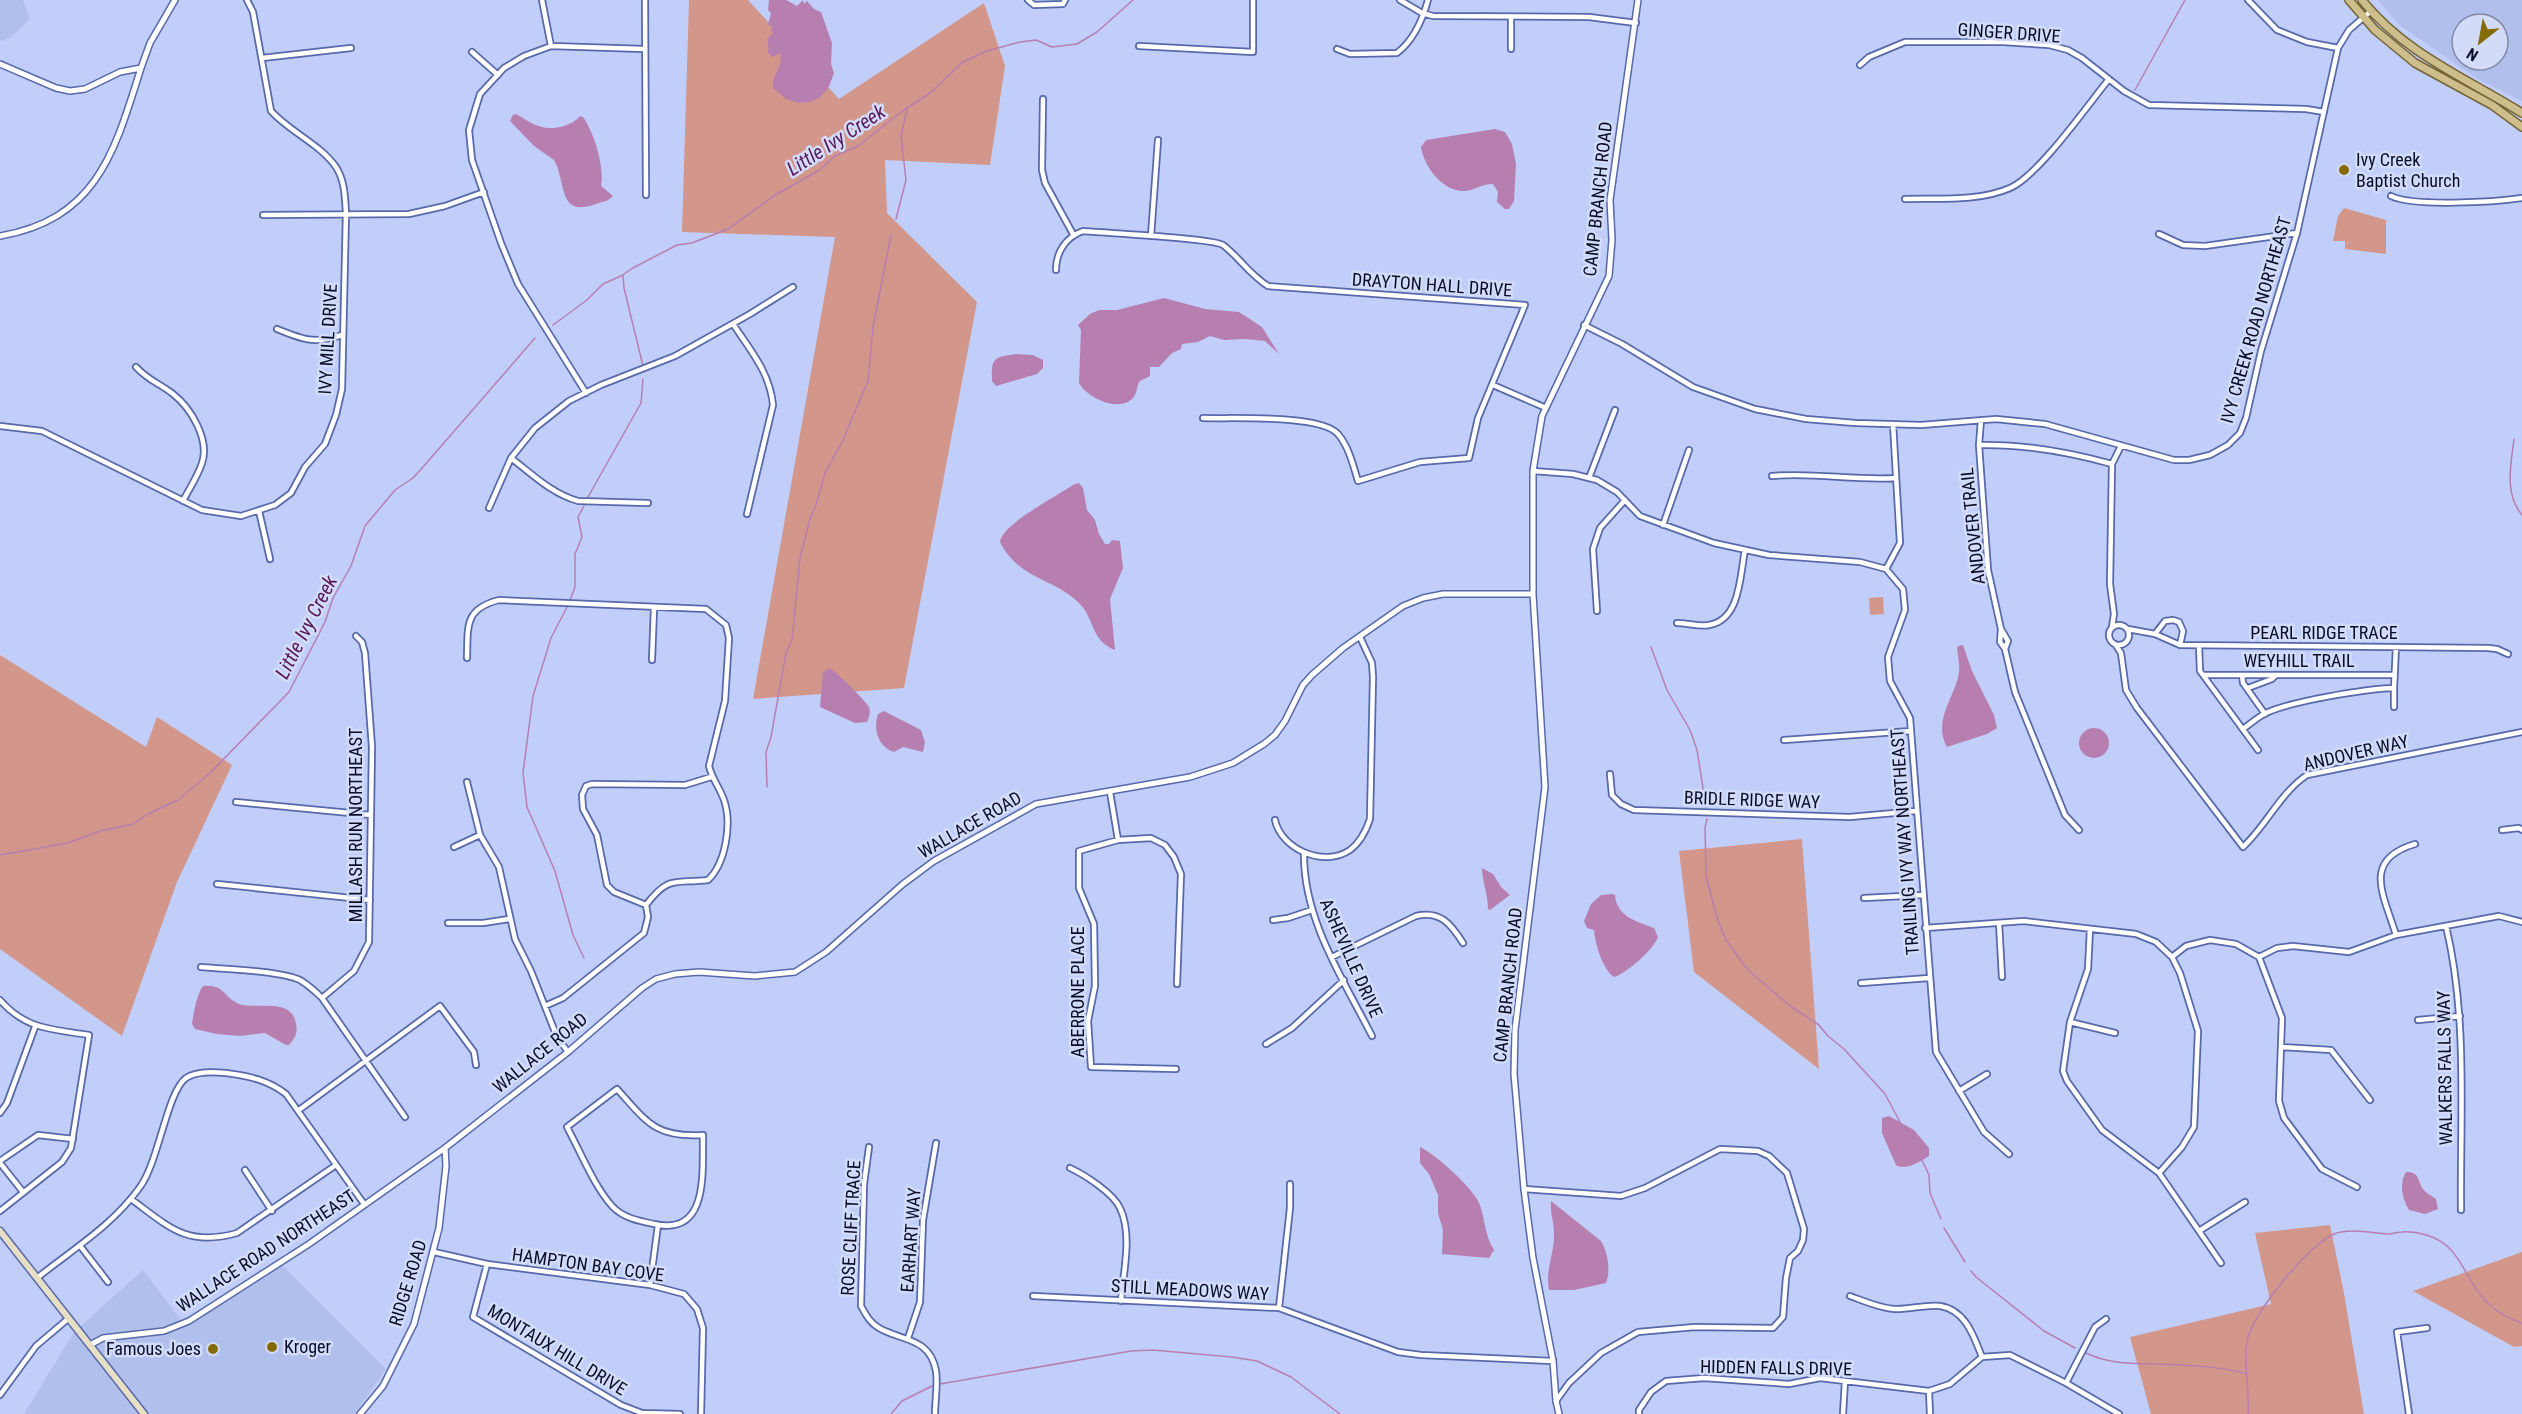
<svg xmlns="http://www.w3.org/2000/svg" width="2522" height="1414" font-family="'Roboto Condensed',sans-serif">
  <style>
    .built { fill: #b1bfed; fill-rule: evenodd }
    .green { fill: #d3968b }
    .water { fill: #b77fb0 }
    .lines { fill: none; stroke-linecap: round; stroke-linejoin: round }
    .stream { stroke: #b77fb0; stroke-width: 1.5 }
    .minor-casing { stroke: #5769a9; stroke-width: 8 }
    .tertiary-casing { stroke: #5769a9; stroke-width: 8 }
    .secondary-casing { stroke: #5769a9; stroke-width: 9 }
    .primary-casing { stroke: #746437; stroke-width: 10 }
    .minor { stroke: #fff; stroke-width: 4.5 }
    .tertiary { stroke: #fff; stroke-width: 5 }
    .secondary { stroke: #e7dfc5; stroke-width: 6 }
    .primary { stroke: #cebe8c; stroke-width: 7 }
    .poi-dot { fill: #856b06; stroke: #d2dcf9; stroke-width: 2 }
    .labels { text-anchor: middle; stroke-width: 5; stroke-linejoin: round; paint-order: stroke }
    .street-label { font-size: 18px; fill: #090e27; stroke: #d2dcf9 }
    .poi-label { font-size: 18px; fill: #090e27; stroke: #d2dcf9; text-anchor: start }
    .water-label { font-size: 20px; font-style: italic; fill: #591654; stroke: #d2dcf9 }
  </style>
  <rect width="100%" height="100%" fill="#c1cefa"/>
  <path class="built" d="M0 0H23L30 19 10 38 0 41Z
    M2378 0H2522V101L2479 80 2398 24ZM2462 24H2498V60H2462Z
    M280 1263 386 1369 355 1414H24L74 1332 143 1270 183 1323Z"/>
  <path class="green" d="M689 0H748L839 99 984 3 1005 66 990 165 885 160 887 213 977 302 904 688 753 699 835 237 682 232Z
    M2344 208 2386 220V254L2345 249V241H2333L2338 216Z
    M1883 597 1884 614 1870 615 1869 598Z
    M0 655 146 747 157 717 232 765 177 882 122 1036 0 949Z
    M1802 839V840L1819 1069 1694 972 1679 851Z
    M2330 1225 2344 1293 2364 1414H2151L2130 1337 2271 1304 2255 1233Z
    M2522 1252V1346L2514 1347 2413 1291Z"/>
  <path class="water" d="M769 0H786L797 6 803 0 804 4 807 1 814 9 821 12 832 43 831 64 834 73 828 89 819 98 810 102 798 103 786 99 773 88C771 75 784 67 780 53L773 57 767 52 769 49 767 39 773 33 771 31 772 27 768 24 771 13 768 10Z
    M516 114C533 124 543 132 564 126 570 124 576 121 580 116L583 117C594 132 605 168 601 186L613 196C607 202 604 201 596 204 557 218 567 183 554 160L534 146 510 121 513 115Z
    M1495 129 1505 132 1512 144 1516 164 1514 201 1509 209H1505L1497 202 1498 192 1493 184C1484 183 1475 190 1465 191 1443 192 1424 167 1421 147L1426 140Z
    M1164 298 1205 309 1239 312 1262 327 1279 354 1265 341 1245 339 1224 340 1210 336 1198 342 1182 344 1181 349 1172 353 1159 367H1150V376L1140 381C1136 386 1138 392 1133 398 1119 413 1087 398 1079 383L1081 330 1078 325 1090 314 1099 310H1117Z
    M1016 354 1033 355 1043 360V368L1037 374 996 386 992 381C991 358 994 357 1016 354Z
    M1079 483 1083 488 1087 510 1095 520 1099 534 1105 544H1109L1112 540 1120 541 1123 568 1110 599 1115 650C1091 641 1095 620 1080 604 1055 578 1019 580 1000 542 1002 524 1057 496 1073 485Z
    M1963 645 1972 671 1994 715 1997 728 1987 734 1947 747C1932 721 1955 697 1959 673 1960 665 1958 657 1957 649L1958 646Z
    M829 668C837 672 865 700 869 707 871 712 869 717 867 722L855 723 820 707 823 672Z
    M884 711 921 730 925 742 923 752 903 747 894 752C878 747 873 729 878 714Z
    M2079 743a15 15 0 1 1 30 0a15 15 0 1 1-30 0Z
    M1482 868 1493 874 1501 887 1510 895 1490 910 1488 909C1488 895 1482 880 1482 868Z
    M1612 894 1615 895C1617 917 1636 921 1654 928L1658 937C1654 949 1626 974 1614 977 1603 970 1595 944 1594 930L1587 928 1584 921 1591 904 1601 895Z
    M203 986C225 984 224 998 239 1004 257 1010 292 997 296 1024 298 1033 295 1038 289 1045H286L265 1033 240 1036 217 1034 195 1029 192 1024C194 1012 196 996 203 986Z
    M1889 1116 1914 1130 1929 1148V1156C1919 1162 1906 1171 1896 1165L1882 1133V1118Z
    M1420 1147C1436 1154 1475 1190 1480 1205 1485 1220 1485 1236 1494 1250L1489 1258 1442 1254 1443 1230 1438 1213V1195L1429 1174 1420 1163Z
    M2406 1172C2420 1172 2417 1180 2423 1189 2426 1193 2432 1196 2436 1199L2438 1209 2425 1214 2409 1210C2402 1199 2399 1183 2406 1172Z
    M1551 1201 1601 1241C1608 1253 1611 1271 1606 1283L1574 1290H1549C1545 1269 1555 1252 1554 1233 1554 1222 1550 1213 1551 1201Z"/>
  <g class="lines">
    <path class="stream" d="M2135 90 2185 0
      M896 219 906 180 901 136 907 109
      M623 276 624 288 643 366
      M553 325 587 300 603 284 623 275 631 269 677 245 692 243 728 229 775 195 818 171 835 156 858 146 901 112 930 93 963 62 987 51 1020 42 1036 40 1052 47 1077 44 1097 32 1133 0
      M2514 439C2511 464 2504 494 2522 515
      M588 497 641 403 643 379
      M570 600 575 587V554L582 537 578 517 584 506
      M567 607 551 638 533 696 523 773 527 807 555 871 573 935 584 958
      M1651 647 1667 690 1690 730 1697 750 1706 807
      M767 787 766 752 771 737 786 653 792 640 800 558 810 519 816 505 825 473 842 442 868 381 873 327 891 235
      M1707 819 1705 828 1706 876 1718 921 1726 940 1748 970 1790 1006 1819 1025 1828 1036 1844 1049 1885 1094 1900 1122
      M0 855 68 843 100 831 133 824 148 814 178 800 211 772 289 692 325 622 333 598 351 566 365 526 395 490 413 478 423 467 535 338
      M1922 1160 1929 1175 1930 1193 1941 1219
      M1944 1228 1965 1262
      M1971 1271 1976 1277 2044 1331 2075 1348
      M2086 1353C2109 1364 2130 1363 2155 1364 2186 1365 2217 1366 2248 1374
      M940 1384 1131 1351 1153 1350 1232 1357 1257 1361 1291 1377 1340 1414
      M891 1414 902 1401 932 1386
      M2248 1414C2250 1390 2243 1365 2247 1341 2252 1314 2308 1245 2334 1234 2350 1228 2372 1233 2388 1234 2393 1234 2397 1232 2402 1232 2418 1231 2436 1236 2448 1247 2458 1256 2464 1269 2471 1281 2482 1301 2500 1316 2522 1323"/>
    <g class="minor-casing">
      <path id="minor" d="M542 0 551 46
        M645 0 646 195
        M1028 0 1034 5 1063 4 1065 0
        M1400 0 1422 13 1433 16 1589 17 1636 23
        M2248 0 2277 30 2307 42 2338 48
        M1139 46 1253 52V0
        M1337 49 1350 54 1397 53C1413 41 1423 18 1428 0
        M1511 49V18
        M472 52 498 75
        M262 58 351 48
        M1860 65 1869 57 1905 42H2003L2049 45 2068 50 2082 58 2124 91 2149 105 2306 109 2324 112
        M1043 99 1042 170 1045 183 1073 234
        M2391 196C2413 207 2495 202 2522 198
        M1905 199C1938 198 1978 202 2010 188 2038 176 2087 106 2109 79
        M263 215 409 214 445 206 484 192
        M2159 234 2183 245 2205 246 2297 233
        M1151 236 1158 140
        M1056 270C1056 252 1066 237 1083 231 1104 233 1212 238 1223 245 1239 257 1250 275 1268 286L1525 305 1478 418 1469 458 1420 462 1358 481C1353 465 1349 447 1338 434 1321 414 1231 419 1203 418
        M733 324C751 351 770 373 773 405L747 514
        M1584 325 1622 344 1693 387 1755 409 1806 419 1855 423 1921 425 1996 419 2045 424 2174 460H2189L2210 455 2228 445 2240 433 2246 418 2261 351 2297 233 2338 48 2349 30 2371 11
        M277 329C304 340 314 344 342 335
        M136 367C149 381 159 383 173 394 191 408 210 440 202 463 198 476 189 489 183 501
        M1493 385 1546 408
        M586 393 518 284 501 243 472 160 469 130 480 94 504 68 524 56 551 46 644 49
        M1981 420 1979 445 1988 570 2001 629 2008 641 2005 649 2000 642 2001 629
        M0 426 42 431 202 510 241 516 275 505 291 493 305 467 325 444 336 415 342 389 346 213C345 198 345 181 336 167 320 144 290 132 271 111L253 12 247 0
        M1979 445C2024 444 2069 452 2112 464
        M511 458C532 474 552 494 578 501L648 503
        M1533 471 1573 474 1597 480 1617 492 1640 516 1714 543 1769 555 1860 562 1886 569 1903 589 1905 610 1888 657 1890 681 1910 718 1936 1052 1984 1132 2009 1154
        M1772 476C1814 472 1855 481 1896 478
        M1589 478 1615 410
        M489 508 511 458 535 428 569 401 601 385 675 356 750 314 793 287
        M259 511 270 559
        M1663 525 1689 450
        M1886 569 1900 543 1893 424
        M1597 611 1593 549 1600 528 1625 500
        M1677 623C1687 623 1700 627 1709 625 1741 620 1740 574 1745 550
        M2109 635a10 10 0 1 1 20 0a10 10 0 1 1-20 0Z
        M2112 627 2114 614 2110 584 2112 464 2121 446
        M2128 629 2155 634 2180 645 2488 648 2497 649 2508 654
        M2155 634 2165 621 2173 620 2179 622 2183 631 2180 645
        M2115 644 2121 653 2126 690 2137 708 2243 847C2266 826 2280 793 2307 775L2522 732
        M2199 646 2200 671 2258 750
        M2005 649 2015 692 2065 815 2079 830
        M467 658C468 626 464 609 499 600L706 609 726 625 729 638 725 701 709 766C712 779 720 788 724 800 732 823 726 863 708 880 674 884 669 875 646 905L648 917 644 933 563 998 545 1006
        M652 660 654 608
        M2204 675H2394
        M2242 675 2243 683 2265 714
        M2248 688 2272 679 2276 675
        M2394 688V707
        M2243 729C2250 724 2258 717 2266 713 2292 701 2365 689 2394 688L2396 647
        M1784 740 1911 731
        M1610 774 1612 795 1621 804 1634 810 1850 817 1916 811
        M467 782 480 835 499 867 515 939 531 971 557 1037 568 1052
        M1110 792 1118 840
        M236 802 371 815
        M1275 820C1281 849 1324 868 1350 850 1361 842 1366 831 1370 819L1373 677 1372 663 1360 637
        M2502 830 2519 828 2522 830
        M454 847 480 835
        M1304 853C1303 919 1343 979 1372 1036
        M217 884 370 900
        M1864 898 1923 895
        M646 905 614 892 607 885 597 835 583 809 582 795 586 786 592 784 685 785 711 777
        M1273 920 1288 918 1312 910
        M448 923H483L509 919
        M1999 923 2002 977
        M2446 926C2468 1018 2460 1115 2461 1210
        M1925 928 2024 921 2136 934 2156 942 2172 957 2180 973 2198 1031 2194 1127 2182 1147 2159 1173
        M2090 929 2088 969 2070 1022 2063 1071 2067 1081 2102 1130 2159 1173 2221 1263
        M2396 935C2384 895 2361 860 2415 844
        M1332 957 1416 916C1440 910 1451 924 1463 943
        M2172 957 2186 946 2210 940 2236 944 2259 957 2282 1018 2279 1101 2284 1118 2322 1169 2357 1187
        M2259 957 2277 948 2293 946 2349 952 2396 935 2499 916 2522 922
        M201 967C225 969 281 971 300 980 308 985 315 991 322 998L405 1117
        M1861 983 1929 978
        M322 998 354 971 369 942 372 747 365 653 362 642 356 636
        M0 1000C26 1030 52 1029 89 1035L71 1148 62 1162 0 1211
        M2418 1020 2460 1016
        M2070 1022 2115 1033
        M1266 1044 1292 1028 1344 980
        M2281 1047 2331 1050 2370 1100
        M1176 1069 1091 1067 1088 1021 1095 986 1094 924 1079 888V851L1118 840 1151 838 1165 845 1174 857 1181 874 1177 984
        M617 1089C647 1122 655 1138 703 1135 702 1170 710 1237 654 1224 639 1221 623 1218 612 1206 594 1186 580 1151 567 1127Z
        M1959 1091 1987 1074
        M299 1110 440 1006 474 1052 476 1065
        M0 1113 7 1103 35 1027
        M869 1147 864 1184 861 1306C866 1315 870 1323 879 1328 901 1341 930 1337 936 1371 938 1384 935 1401 935 1414
        M0 1161 38 1135 73 1139
        M0 1163 23 1192
        M1070 1168C1085 1175 1113 1193 1120 1208 1133 1235 1123 1273 1121 1301
        M245 1170 272 1211
        M1524 1189 1621 1196 1645 1188 1720 1149 1758 1151 1769 1156 1787 1173 1804 1229 1803 1240 1798 1251 1790 1258 1786 1278 1783 1317 1773 1328 1695 1327 1638 1332 1601 1353 1569 1383 1556 1401
        M131 1199C169 1227 187 1247 237 1233L336 1165
        M2199 1231 2245 1202
        M81 1247 108 1282
        M434 1252 487 1264 650 1285 684 1294 697 1309 703 1328 701 1414
        M487 1264 473 1317 621 1405 642 1413 680 1414
        M37 1278C73 1249 112 1226 140 1187 159 1161 167 1092 186 1078 197 1071 213 1072 226 1073 249 1076 268 1080 286 1094L364 1204
        M650 1285 658 1225
        M1033 1296 1279 1308 1398 1352 1421 1355 1553 1361
        M1850 1296C1864 1301 1879 1308 1894 1309 1909 1310 1926 1304 1940 1306 1966 1310 1974 1337 1982 1357
        M1279 1308 1290 1208V1184
        M908 1338 920 1302 923 1220 936 1143
        M2066 1383 2095 1327 2106 1319
        M1929 1391 1930 1414
        M0 1395 36 1346 69 1318
        M1639 1414V1410L1651 1392 1666 1381 1704 1378 1789 1384 1820 1378 1929 1391 1950 1384 1982 1357 2010 1355 2066 1383 2119 1414
        M1843 1414 1845 1381
        M2409 1414 2397 1332 2427 1328"/>
    </g>
    <g class="tertiary-casing">
      <path id="tertiary" d="M0 64 56 88 70 91 85 89 120 72 141 68 150 43 175 0
        M0 236C98 219 115 150 141 68
        M90 1345 103 1338 164 1331 189 1321 309 1244 445 1148 568 1052 642 988 656 979 675 974 699 972 755 976 795 972 826 952 903 884 934 861 1036 804 1190 777 1233 763 1264 744 1275 735 1285 721 1303 685 1312 675 1343 648 1403 606 1423 598 1443 594H1533
        M360 1414 383 1386 414 1324 439 1228 446 1166 445 1148
        M1559 1414 1556 1401 1553 1361 1533 1258 1524 1189 1514 1074 1515 1030 1545 787 1533 594V471L1542 416 1609 276 1612 240 1610 200 1638 0"/>
    </g>
    <g class="secondary-casing">
      <path id="secondary" d="M0 1231 144 1414"/>
    </g>
    <g class="primary-casing">
      <path id="primary" d="M2349 0 2375 30 2415 63 2492 105 2522 127
        M2362 0C2404 53 2466 78 2522 113"/>
    </g>
    <use href="#minor" class="minor"/>
    <use href="#tertiary" class="tertiary"/>
    <use href="#secondary" class="secondary"/>
    <use href="#primary" class="primary"/>
  </g>
  <g class="poi-dot">
    <circle cx="2344" cy="170" r="6"/>
    <circle cx="272" cy="1347" r="6"/>
    <circle cx="213" cy="1349" r="6"/>
  </g>
  <g class="labels">
    <g class="street-label">
      <text transform="translate(2009 33) rotate(4)" y="6">GINGER DRIVE</text>
      <text transform="translate(1598 199) rotate(-84)" y="6">CAMP BRANCH ROAD</text>
      <text transform="translate(1432 285) rotate(4)" y="6">DRAYTON HALL DRIVE</text>
      <text transform="translate(2256 320) rotate(-74)" y="6">IVY CREEK ROAD NORTHEAST</text>
      <text transform="translate(328 339) rotate(-87)" y="6">IVY MILL DRIVE</text>
      <text transform="translate(1973 526) rotate(-96)" y="6">ANDOVER TRAIL</text>
      <text x="2324" y="639">PEARL RIDGE TRACE</text>
      <text x="2299" y="667">WEYHILL TRAIL</text>
      <text transform="translate(2356 753) rotate(-13)" y="6">ANDOVER WAY</text>
      <text transform="translate(1752 800) rotate(2)" y="6">BRIDLE RIDGE WAY</text>
      <text transform="translate(356 825) rotate(-90)" y="6">MILLASH RUN NORTHEAST</text>
      <text transform="translate(970 825) rotate(-30)" y="6">WALLACE ROAD</text>
      <text transform="translate(1905 842) rotate(-94)" y="6">TRAILING IVY WAY NORTHEAST</text>
      <text transform="translate(1351 958) rotate(66)" y="6">ASHEVILLE DRIVE</text>
      <text transform="translate(1508 985) rotate(-84)" y="6">CAMP BRANCH ROAD</text>
      <text transform="translate(1078 992) rotate(-90)" y="6">ABERRONE PLACE</text>
      <text transform="translate(540 1053) rotate(-39)" y="6">WALLACE ROAD</text>
      <text transform="translate(2445 1068) rotate(-91)" y="6">WALKERS FALLS WAY</text>
      <text transform="translate(851 1228) rotate(-87)" y="6">ROSE CLIFF TRACE</text>
      <text transform="translate(911 1240) rotate(-86)" y="6">EARHART WAY</text>
      <text transform="translate(266 1251) rotate(-33)" y="6">WALLACE ROAD NORTHEAST</text>
      <text transform="translate(588 1265) rotate(8)" y="6">HAMPTON BAY COVE</text>
      <text transform="translate(408 1283) rotate(-73)" y="6">RIDGE ROAD</text>
      <text transform="translate(1190 1290) rotate(3)" y="6">STILL MEADOWS WAY</text>
      <text transform="translate(557 1350) rotate(31)" y="6">MONTAUX HILL DRIVE</text>
      <text transform="translate(1776 1368) rotate(1)" y="6">HIDDEN FALLS DRIVE</text>
    </g>
    <g class="poi-label">
      <text x="2356" y="166">Ivy Creek<tspan x="2356" dy="21">Baptist Church</tspan></text>
      <text x="284" y="1353">Kroger</text>
      <text x="201" y="1355" text-anchor="end">Famous Joes</text>
    </g>
    <g class="water-label">
      <text transform="translate(836 140) rotate(-33)" y="7">Little Ivy Creek</text>
      <text transform="translate(306 627) rotate(-63)" y="7">Little Ivy Creek</text>
    </g>
  </g>
  <g transform="translate(2480 42) rotate(211)"><circle r="28" fill="#d2dcf9" stroke="#828aa5" stroke-width="1.5"/>
  <path d="M0-4.5L10 22L0 15L-10 22Z" fill="#856b06"/>
  <text y="-9" font-size="16" font-weight="bold" text-anchor="middle" fill="#090e27">N</text>
  </g>
</svg>
